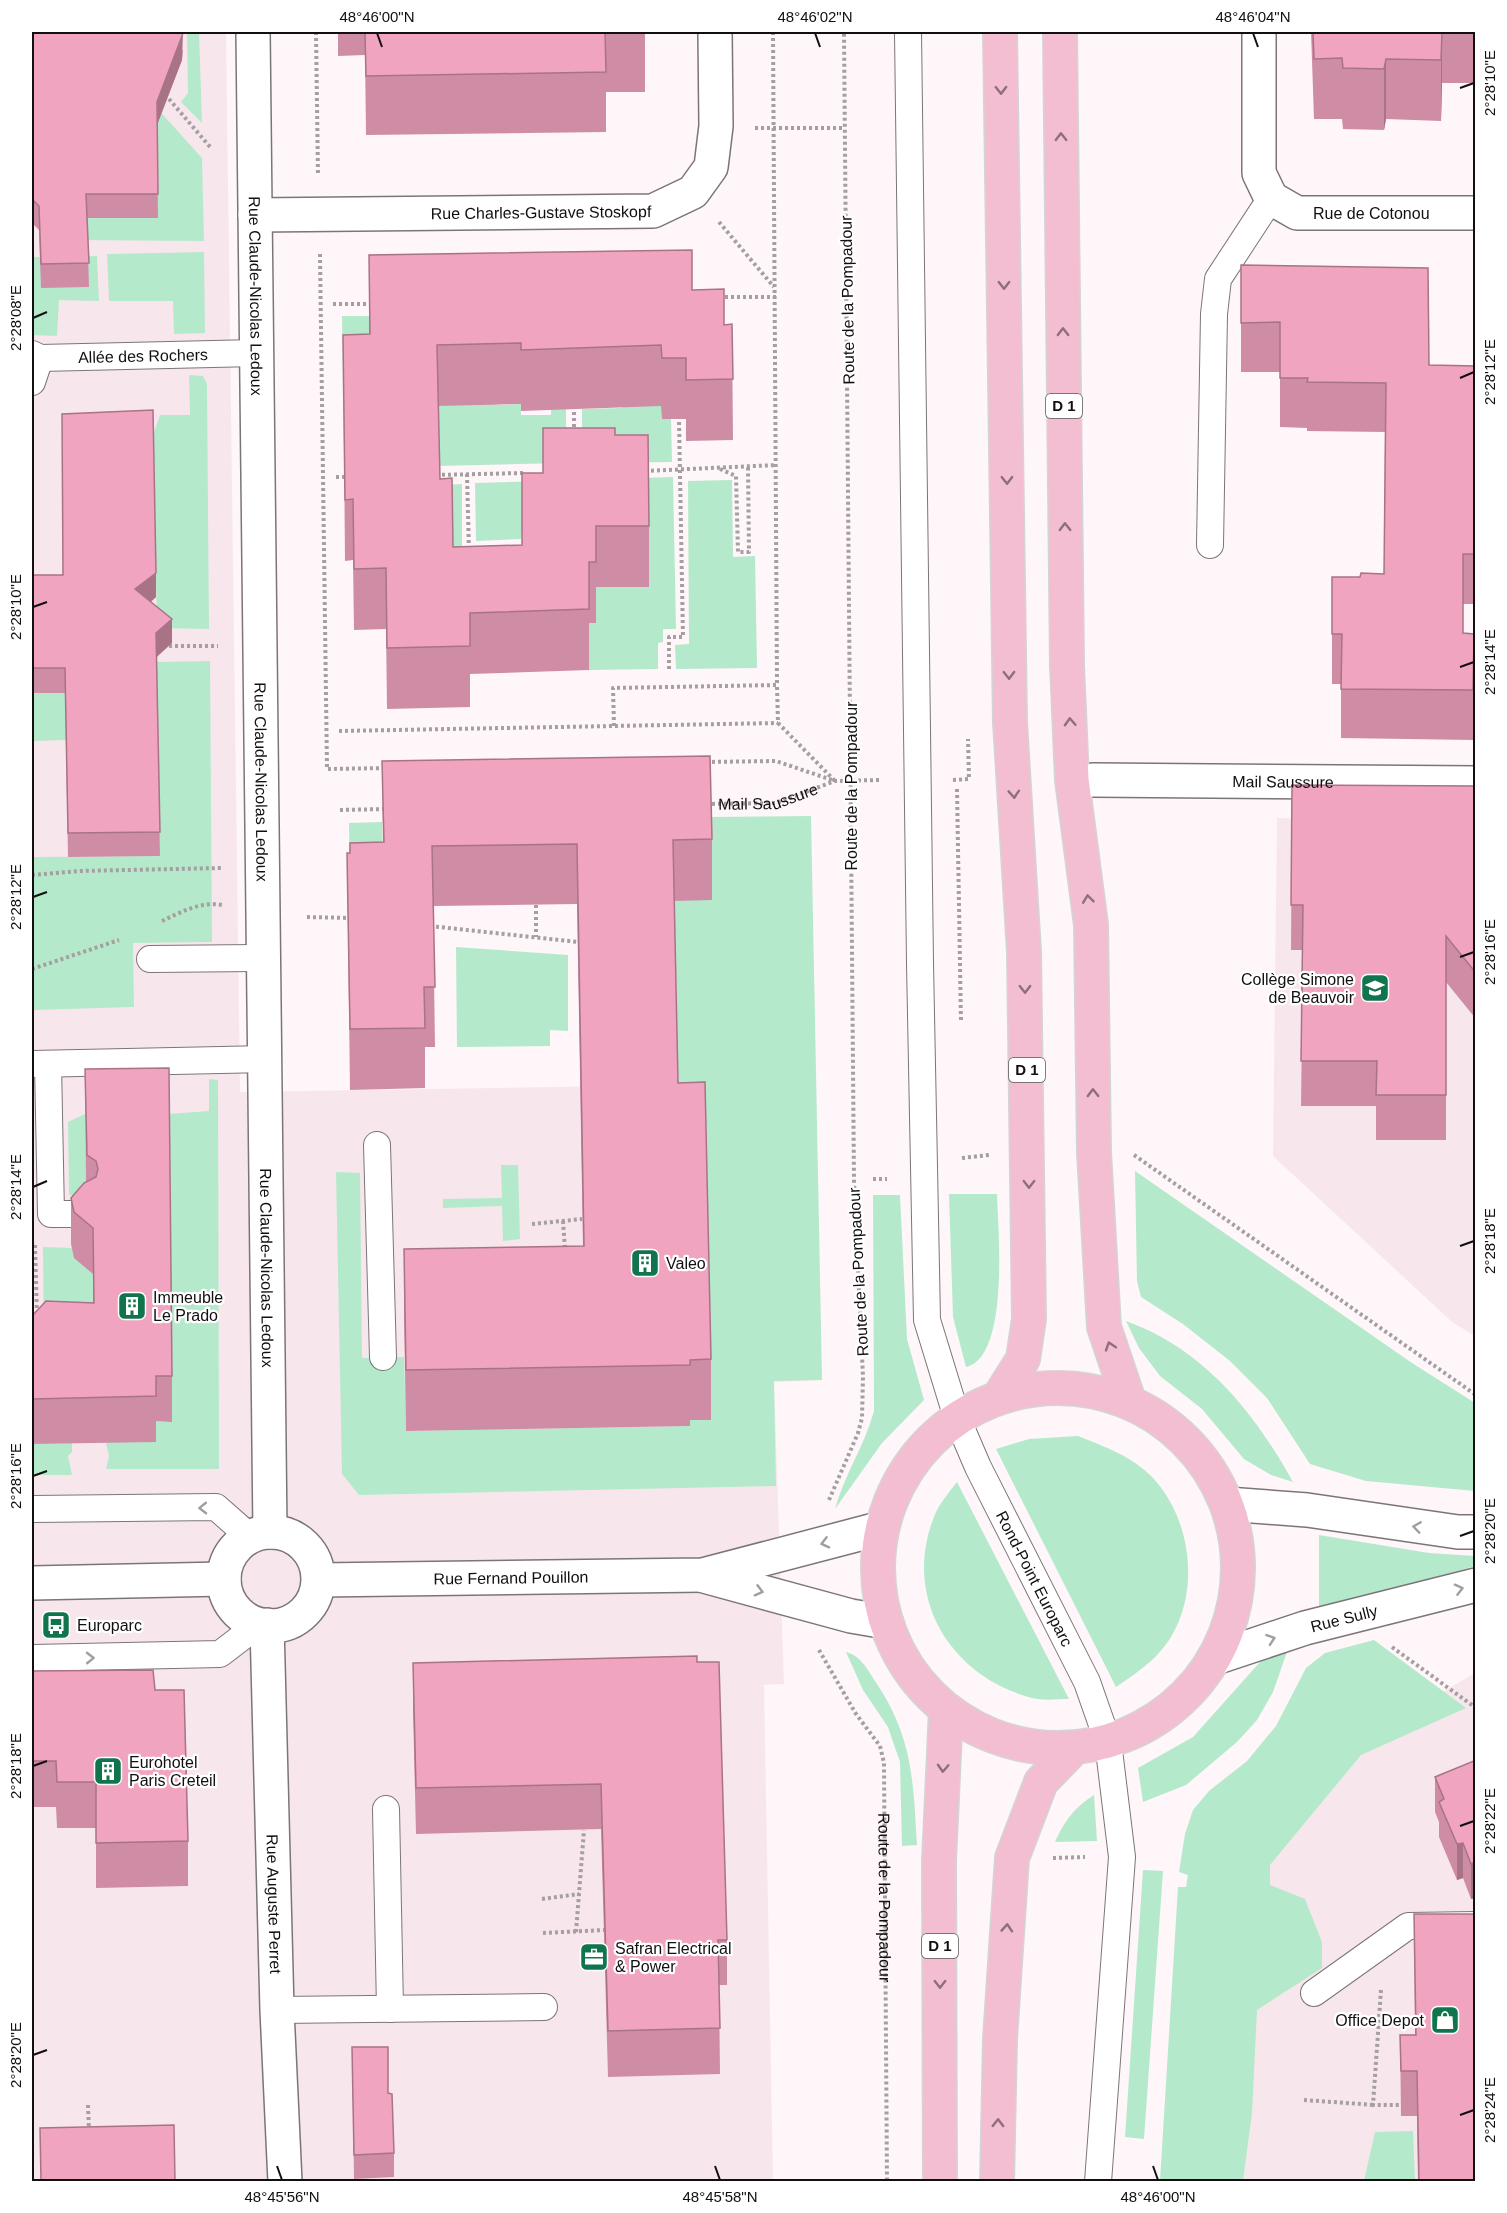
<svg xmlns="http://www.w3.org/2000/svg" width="1507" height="2213" font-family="Helvetica,sans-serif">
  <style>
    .built { fill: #f7e7ec }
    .green { fill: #b5e9cc }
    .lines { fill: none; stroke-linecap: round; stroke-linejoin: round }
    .service-casing { stroke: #7c7577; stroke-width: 28 }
    .pedestrian-casing { stroke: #7c7577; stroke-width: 36 }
    .minor-casing { stroke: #7c7577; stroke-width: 36 }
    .tertiary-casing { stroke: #7c7577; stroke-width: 36 }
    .primary-casing { stroke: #d4d4d4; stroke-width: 36 }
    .path { stroke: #a59fa1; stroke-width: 4; stroke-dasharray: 3 3; stroke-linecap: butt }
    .service { stroke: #fff; stroke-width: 26 }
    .pedestrian { stroke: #fff; stroke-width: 33 }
    .minor { stroke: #fff; stroke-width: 33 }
    .tertiary { stroke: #fff; stroke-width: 33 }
    .primary { stroke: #f3bed1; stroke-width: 33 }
    .wall { fill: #cf8da5 }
    .shaded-wall { fill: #a97386 }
    .building { fill: #f1a4c0; stroke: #a97386; stroke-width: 1.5 }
    .oneway { stroke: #8e6f7a }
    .oneway2 { stroke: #a09f9f }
    .ticks { fill: none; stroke: #120f10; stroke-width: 2 }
    .labels { text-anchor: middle; stroke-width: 4.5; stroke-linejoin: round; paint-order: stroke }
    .shield { fill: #fff; stroke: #595758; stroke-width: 1.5 }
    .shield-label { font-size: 15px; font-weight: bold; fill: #120f10 }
    .street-label { font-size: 16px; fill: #120f10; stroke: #fff }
    .poi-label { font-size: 16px; fill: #120f10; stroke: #fff; text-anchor: start }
    .neatline { fill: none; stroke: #120f10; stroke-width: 2 }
    .ticks-label { font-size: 15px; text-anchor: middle; fill: #120f10 }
  </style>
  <rect width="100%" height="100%" fill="#fef6f8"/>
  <path class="built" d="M32 32H226L240 1092 815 1083 822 1380 774 1382 784 1684 764 1685 773 2181 32 2182Z
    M1277 818 1475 821V1336L1452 1322 1273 1156Z
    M1475 1673V2181L1239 2182 1257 1887 1276 1831 1358 1741Z"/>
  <path class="green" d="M187 32H199L202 123 181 102 188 93Z
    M156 107 202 158 204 241 72 240V218Z
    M204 252 205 333 174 334 173 301H109L107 254Z
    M97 256 99 301 59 300 57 336 32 335V257Z
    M342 316H369L370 395 343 396Z
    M189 375 203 376 207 384 209 629 157 628 153 435 160 415H190Z
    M649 389 671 419 672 462 582 463V409L622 408Z
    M437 392 500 405 521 404V415H551V405H566V463L438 466Z
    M673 477 676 629H663V642L658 643V669L589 670V623H596L543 534H521V539L476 541 475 483Z
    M732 480 733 557 755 556 757 668 676 669 675 645 689 644 688 481Z
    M462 484V627L438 485Z
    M210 661 212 942 133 943 134 1007 32 1010 34 857 160 856 157 662Z
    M32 693H65L66 740 32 741Z
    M811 816 822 1380 774 1381 776 1486 359 1495 342 1474 336 1172 360 1173 362 1358 404 1357 406 1431 690 1426V1420H710L678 1143 673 901 710 817Z
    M382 822 384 903 350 904 349 823Z
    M456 947 568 955V1031L550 1030V1046L457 1047Z
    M209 1079 218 1080 219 1469H106L109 1456 106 1443 156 1421 169 1114 209 1111Z
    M85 1114 87 1195H69L68 1122Z
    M501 1165H518L520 1239 503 1241 502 1206 443 1208V1199L502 1198Z
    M1135 1171 1412 1363 1475 1403V1491L1366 1481 1310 1464 1267 1398 1230 1361 1183 1324 1141 1297 1137 1281Z
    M949 1194H997C998 1228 1010 1357 966 1367L953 1317Z
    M873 1195H900L907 1339 924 1400 882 1443 835 1509C844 1475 865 1445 874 1411Z
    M43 1247 72 1248C75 1261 80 1263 93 1266L94 1358 44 1348Z
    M1126 1321C1204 1349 1254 1412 1293 1482L1271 1475 1244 1459 1202 1409 1160 1376 1139 1348Z
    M1078 1436C1105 1447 1132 1456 1153 1478 1197 1525 1203 1614 1152 1660 1141 1670 1128 1679 1116 1687L996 1449 1029 1439Z
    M72 1443V1452L68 1456 72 1475H32V1444Z
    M957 1482 1069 1699C1058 1699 1043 1701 1032 1698 949 1676 900 1595 936 1512 941 1502 950 1491 957 1482Z
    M1319 1535 1429 1553 1475 1556V1566L1319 1611Z
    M1374 1640 1466 1708 1361 1755 1270 1865V1885L1305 1899 1322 1942V1968L1257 2010 1252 2113 1243 2181H1160L1178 1887H1186L1188 1875 1179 1872 1185 1834 1193 1810 1209 1791 1247 1761 1276 1726 1306 1668 1325 1653Z
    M1288 1649 1273 1692 1257 1720 1237 1742 1186 1785 1143 1802 1138 1768 1193 1737 1260 1662Z
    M846 1652C860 1655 868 1670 875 1681 913 1737 913 1780 917 1845L902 1846 900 1762 888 1727 863 1690Z
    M1094 1795 1097 1841 1055 1842C1065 1820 1074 1808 1094 1795Z
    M1143 1870 1163 1871 1144 2139 1125 2137Z
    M1413 2131 1415 2181H1364L1375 2132Z"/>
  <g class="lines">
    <g class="service-casing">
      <g id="service">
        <path id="s3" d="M908 32 920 963 927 1320 957 1418 978 1467 1087 1682 1108 1742 1122 1857 1098 2182"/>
        <path id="s4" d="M32 354 40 358 257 353"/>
        <path d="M32 382 40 358"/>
        <path d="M1210 545 1214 314 1218 279 1271 198"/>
        <path d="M150 959 264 958"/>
        <path d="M32 1064 265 1059"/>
        <path d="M48 1064 51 1214H83"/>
        <path d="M377 1145 383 1357"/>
        <path d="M32 1509 216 1507 250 1537"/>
        <path d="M32 1658 220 1654 259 1624"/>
        <path d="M386 1809 390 2009"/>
        <path d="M1314 1993 1408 1926 1476 1925"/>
        <path d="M277 2010 544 2007"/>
      </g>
    </g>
    <g class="pedestrian-casing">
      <g id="pedestrian">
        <path id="s5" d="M1093 780 1476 783"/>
      </g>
    </g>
    <g class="minor-casing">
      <g id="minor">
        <path id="s6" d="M253 32 270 1532"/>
        <path id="s7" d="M1259 32V173L1271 198 1297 213H1476"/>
        <path id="s8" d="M255 215 653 211 693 192 711 167 716 126 715 32"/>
        <circle cx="271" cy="1579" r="47"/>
        <path d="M704 1576 851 1616 886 1622"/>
        <path id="s9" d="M319 1580 703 1575 882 1528"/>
        <path d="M32 1583 224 1579"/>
        <path id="s10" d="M267 1625 277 2010 285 2182"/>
      </g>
    </g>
    <g class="tertiary-casing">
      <g id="tertiary">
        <path d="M1227 1504 1307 1510 1458 1532H1476"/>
        <path id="s11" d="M1215 1658 1305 1628 1476 1585"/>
      </g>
    </g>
    <g class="primary-casing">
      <path id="primary" d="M1060 32 1067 665 1072 780 1091 925 1094 1152 1104 1327 1129 1401
        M878 1568a180 180 0 1 1 360 0a180 180 0 1 1-360 0Z
        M999 1397 1023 1359 1029 1319 1024 952 1010 722 1000 32
        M940 2182 939 1861 946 1710
        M997 2182 1000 2039 1012 1858 1041 1782 1074 1748"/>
    </g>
    <g class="path">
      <path d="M316 32 318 175"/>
      <path d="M773 32 777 685"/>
      <path d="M169 99 211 148"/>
      <path d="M755 128H845"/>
      <path d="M719 222 774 287"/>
      <path d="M320 254 327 769 387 768"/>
      <path d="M719 297H776"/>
      <path d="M333 304H373"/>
      <path d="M574 406V432"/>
      <path d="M720 469 736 476 738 552H749L748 466"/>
      <path d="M645 471 777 465"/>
      <path d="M467 474 469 552"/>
      <path d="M436 475 524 473"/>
      <path d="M336 477H347"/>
      <path d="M169 646H218"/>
      <path d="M669 669V637H683L679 419"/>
      <path d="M614 726 613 688 777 685 778 723 835 781"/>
      <path d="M339 731 778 723"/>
      <path d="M706 762 776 761 835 781"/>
      <path d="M953 780 969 779 968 739"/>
      <path d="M957 789 961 1022"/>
      <path id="s1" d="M706 804 776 803 835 781 881 780"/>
      <path d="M340 810 387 809"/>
      <path d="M32 875 79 871 221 868"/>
      <path d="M536 905V937"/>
      <path d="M307 917 351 918"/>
      <path d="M162 921C181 912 201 901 222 905"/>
      <path d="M430 926 578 942"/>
      <path d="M32 969 119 940"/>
      <path d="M1134 1155 1476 1395"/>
      <path d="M962 1158 989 1155"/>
      <path d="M873 1179H887"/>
      <path d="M563 1221 565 1250"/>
      <path d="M532 1224 582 1219"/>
      <path d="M35 1245 37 1316"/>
      <path d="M829 1500 858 1433 862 1418 863 1377 854 1181 844 32"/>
      <path d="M1392 1647 1476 1708"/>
      <path id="s2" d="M819 1650 856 1714 880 1746 884 1763 887 2182"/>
      <path d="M1053 1858 1085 1857"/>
      <path d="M542 1899 579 1894"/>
      <path d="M576 1932 584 1830"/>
      <path d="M543 1933 604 1930"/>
      <path d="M1381 1990 1373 2105H1404"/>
      <path d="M1304 2100 1375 2105"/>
      <path d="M88 2105 89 2131"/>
    </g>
    <use href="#service" class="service"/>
    <use href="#pedestrian" class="pedestrian"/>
    <use href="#minor" class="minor"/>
    <use href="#tertiary" class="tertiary"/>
    <use href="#primary" class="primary"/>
  </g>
  <path class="wall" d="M32 32 183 50 182 60 157 125 158 218H87L89 287 41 288 39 230 32 223Z
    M338 32H645V92H606V132L366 135 365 55 338 56Z
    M1311 32H1476V83H1442L1441 121 1386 119 1384 130 1343 129 1342 119H1314Z
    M369 255 692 290 724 325 732 324 733 440 686 441V419H662L661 406 521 411V404L438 406 440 479 453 547 522 545 543 473V428L615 435 649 526V587H596V623H589V670L470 674V707L387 709 386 629 354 630 353 560 345 561 343 335 369 334Z
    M1241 265 1429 365 1476 366V604H1463V633L1474 683 1473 740 1341 738V684H1332V577H1360L1384 574 1385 432 1307 431V428L1280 427V372H1241Z
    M32 575 156 597 151 602 172 643 157 657 160 856 68 857 65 693H32Z
    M382 761 712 839V900L674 901 678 1083 711 1359V1420H690V1426L406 1431 404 1310V1249L583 1246 577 904 433 906 435 1047H425V1088L350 1090 347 853H350L383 842Z
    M1292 785 1476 786V1019L1446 982V1140H1376V1106H1301L1303 950H1291Z
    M85 1069 172 1376V1422L156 1421V1442L32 1444V1316L93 1303V1274L74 1258 71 1244V1198L86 1182Z
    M697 1662 727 1940V1985H719L720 2074 608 2077 601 1829 416 1834 413 1709V1663Z
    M32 1671 155 1690 188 1841V1886L96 1888V1828H57L56 1807H32Z
    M1476 1760V1898L1471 1899 1463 1878 1457 1880 1439 1837V1822L1435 1812V1777Z
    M1414 1914 1476 2181H1418L1417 2116H1401L1400 2035H1415Z
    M352 2047 388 2093 394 2153V2177L354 2179Z"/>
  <path class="shaded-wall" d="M183 32 182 60 157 125V102Z
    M1442 32V83L1441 121V60Z
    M1386 59V119L1384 130V69Z
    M156 573V597L135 614V589Z
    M172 619V643L156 657V633Z
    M1474 634V683L1473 740V690Z
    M1463 1843V1878L1457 1880V1844Z
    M1476 1862V1898L1471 1899V1864Z"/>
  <path class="building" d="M32 32H183L182 36 157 102 158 194H86L89 263 41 264 39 206 32 199Z
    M365 32H645H605L606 72 366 76Z
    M1313 32H1442L1441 60 1386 59 1384 69 1343 68 1342 58 1314 59Z
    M692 250V290L724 289V325L732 324 733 379 686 380V358H662L661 345 521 350V343L437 345 440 479 452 478 453 547 522 545V473H543V428H615V435H648L649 526H596V562H589V609L470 613V646L387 648 386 568 354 569 353 499 345 500 343 335 370 334 369 255Z
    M1241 265 1428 268 1429 365 1476 366V554H1463V633L1474 634 1473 690 1341 689 1342 634H1332V577H1360L1361 573 1384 574 1386 383 1307 382 1308 378H1280V322L1241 323Z
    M153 410 156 573 135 589 172 619 156 633 160 832 68 833 65 668H32V575H63L62 414Z
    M710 756 712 839 673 840 678 1083 705 1082 711 1359 690 1360V1365L406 1370 404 1249 584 1246 577 844 432 846 435 987H424L425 1028 350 1029 347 853H350V843L384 842 382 761Z
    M1292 785 1476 786V973L1446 936V1095H1376L1377 1061H1301L1303 905H1291Z
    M169 1068 172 1376H156V1396L32 1399V1316L46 1301 94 1303 93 1228 74 1212 71 1198 84 1183 96 1177 98 1169 96 1161 87 1155 85 1069Z
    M697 1656V1662H719L727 1940H718L720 2028 608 2031 601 1784 416 1788 413 1663Z
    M153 1670 155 1690H184L188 1841 96 1843V1782H57L56 1761H32V1671Z
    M1476 1760V1862L1471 1864 1463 1843 1457 1844 1439 1802 1444 1799 1435 1777Z
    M1414 1914H1476V2181H1419L1417 2071H1401L1400 2035H1416Z
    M352 2047H388V2093L392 2094 394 2153 354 2155Z
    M174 2125 175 2181H41L40 2128Z"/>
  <defs><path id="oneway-chevron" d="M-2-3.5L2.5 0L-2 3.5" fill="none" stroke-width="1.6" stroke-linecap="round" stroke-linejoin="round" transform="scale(1.5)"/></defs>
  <g class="oneway">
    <use href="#oneway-chevron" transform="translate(1001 90) rotate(89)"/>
    <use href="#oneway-chevron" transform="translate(1061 137) rotate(-91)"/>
    <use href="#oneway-chevron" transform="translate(1004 285) rotate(89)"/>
    <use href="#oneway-chevron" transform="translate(1063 332) rotate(-91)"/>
    <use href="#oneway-chevron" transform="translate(1007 480) rotate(89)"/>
    <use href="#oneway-chevron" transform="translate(1065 527) rotate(-91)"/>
    <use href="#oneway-chevron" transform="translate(1009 675) rotate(89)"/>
    <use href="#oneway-chevron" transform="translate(1070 722) rotate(-93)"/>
    <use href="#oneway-chevron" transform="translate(1014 794) rotate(86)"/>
    <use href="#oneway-chevron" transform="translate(1088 899) rotate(-97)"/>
    <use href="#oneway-chevron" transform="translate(1025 989) rotate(89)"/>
    <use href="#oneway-chevron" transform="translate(1093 1093) rotate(-91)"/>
    <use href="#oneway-chevron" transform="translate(1029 1184) rotate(90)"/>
    <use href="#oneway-chevron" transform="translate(1110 1346) rotate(-108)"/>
    <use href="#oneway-chevron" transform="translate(943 1768) rotate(93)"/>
    <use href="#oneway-chevron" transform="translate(1007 1928) rotate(-86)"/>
    <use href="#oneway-chevron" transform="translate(940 1984) rotate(90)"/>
    <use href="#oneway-chevron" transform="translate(998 2123) rotate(-89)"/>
  </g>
  <g class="oneway2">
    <use href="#oneway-chevron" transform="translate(203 1508) rotate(179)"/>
    <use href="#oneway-chevron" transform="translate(1417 1527) rotate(-172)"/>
    <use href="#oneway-chevron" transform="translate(825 1543) rotate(166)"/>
    <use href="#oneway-chevron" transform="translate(1459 1589) rotate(-14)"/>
    <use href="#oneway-chevron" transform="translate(759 1591) rotate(15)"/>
    <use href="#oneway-chevron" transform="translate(1271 1639) rotate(-19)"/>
    <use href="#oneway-chevron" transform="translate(90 1658) rotate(-1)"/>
  </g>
  <path class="ticks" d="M377 33 382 47M815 33 820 47M1253 33 1258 47M1460 88 1474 83M33 318 47 312M1460 378 1474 372M33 607 47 602M1460 667 1474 662M33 897 47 892M1460 957 1474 952M33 1187 47 1181M1460 1246 1474 1241M33 1476 47 1471M1460 1536 1474 1531M33 1766 47 1761M1460 1826 1474 1821M33 2055 47 2050M1460 2115 1474 2110M277 2166 282 2180M715 2166 720 2180M1153 2166 1158 2180"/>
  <defs>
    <g id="school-square" transform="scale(1.5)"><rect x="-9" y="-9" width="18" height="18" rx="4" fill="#10754d" stroke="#fff"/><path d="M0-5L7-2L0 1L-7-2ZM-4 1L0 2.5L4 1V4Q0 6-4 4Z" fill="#fff"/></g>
    <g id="building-square" transform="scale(1.5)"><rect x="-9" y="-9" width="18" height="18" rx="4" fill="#10754d" stroke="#fff"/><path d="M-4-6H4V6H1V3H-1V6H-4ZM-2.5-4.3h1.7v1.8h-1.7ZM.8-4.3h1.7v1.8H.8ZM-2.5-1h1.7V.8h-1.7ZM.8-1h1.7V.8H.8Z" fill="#fff"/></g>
    <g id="bus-square" transform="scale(1.5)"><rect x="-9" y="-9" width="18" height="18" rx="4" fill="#10754d" stroke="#fff"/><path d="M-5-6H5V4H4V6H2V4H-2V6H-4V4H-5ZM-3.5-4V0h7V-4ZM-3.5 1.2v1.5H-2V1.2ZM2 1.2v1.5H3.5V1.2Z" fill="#fff"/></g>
    <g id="office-square" transform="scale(1.5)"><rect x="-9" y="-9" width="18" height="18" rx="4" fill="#10754d" stroke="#fff"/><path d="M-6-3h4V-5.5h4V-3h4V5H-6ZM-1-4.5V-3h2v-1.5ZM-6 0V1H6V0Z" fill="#fff"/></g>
    <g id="shop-square" transform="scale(1.5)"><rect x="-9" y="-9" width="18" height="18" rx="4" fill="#10754d" stroke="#fff"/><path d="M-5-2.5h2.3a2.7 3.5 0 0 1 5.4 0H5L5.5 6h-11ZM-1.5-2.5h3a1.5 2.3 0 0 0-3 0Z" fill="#fff"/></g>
  </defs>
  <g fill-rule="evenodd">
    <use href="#school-square" x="1375" y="988"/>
    <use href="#building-square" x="645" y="1263"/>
    <use href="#building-square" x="132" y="1306"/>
    <use href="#bus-square" x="56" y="1625"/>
    <use href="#building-square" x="108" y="1771"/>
    <use href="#office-square" x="594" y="1957"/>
    <use href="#shop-square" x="1445" y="2020"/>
  </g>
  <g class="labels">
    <g class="shield">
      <rect x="1046" y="394" width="36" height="24" rx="4.5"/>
      <rect x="1009" y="1058" width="36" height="24" rx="4.5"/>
      <rect x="922" y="1934" width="36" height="24" rx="4.5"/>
    </g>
    <g class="shield-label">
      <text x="1064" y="411">D 1</text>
      <text x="1027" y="1075">D 1</text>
      <text x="940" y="1951">D 1</text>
    </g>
    <g class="street-label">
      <text dy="6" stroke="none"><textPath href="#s8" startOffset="286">Rue Charles-Gustave Stoskopf</textPath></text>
      <text dy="6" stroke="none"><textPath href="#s7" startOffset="273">Rue de Cotonou</textPath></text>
      <text dy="6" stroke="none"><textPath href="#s6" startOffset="264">Rue Claude-Nicolas Ledoux</textPath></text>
      <text transform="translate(847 300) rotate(-91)" y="6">Route de la Pompadour</text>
      <text dy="6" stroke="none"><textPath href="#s4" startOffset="112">Allée des Rochers</textPath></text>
      <text dy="6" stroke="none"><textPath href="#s5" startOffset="190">Mail Saussure</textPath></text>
      <text dy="6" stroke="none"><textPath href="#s6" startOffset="750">Rue Claude-Nicolas Ledoux</textPath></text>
      <text transform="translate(851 786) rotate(-90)" y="6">Route de la Pompadour</text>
      <text dy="6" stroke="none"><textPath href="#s1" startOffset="63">Mail Saussure</textPath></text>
      <text dy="6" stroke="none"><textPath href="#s6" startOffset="1236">Rue Claude-Nicolas Ledoux</textPath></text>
      <text transform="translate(858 1272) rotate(-93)" y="6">Route de la Pompadour</text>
      <text dy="6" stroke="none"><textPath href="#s9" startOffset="192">Rue Fernand Pouillon</textPath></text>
      <text dy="6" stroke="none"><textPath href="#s3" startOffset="1569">Rond-Point Europarc</textPath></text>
      <text dy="6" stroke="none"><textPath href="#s11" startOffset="135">Rue Sully</textPath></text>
      <text dy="6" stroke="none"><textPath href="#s2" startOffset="266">Route de la Pompadour</textPath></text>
      <text dy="6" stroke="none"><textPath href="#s10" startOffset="279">Rue Auguste Perret</textPath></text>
    </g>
    <g class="poi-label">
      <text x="1354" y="985" text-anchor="end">Collège Simone<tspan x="1354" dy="18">de Beauvoir</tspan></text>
      <text x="666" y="1269">Valeo</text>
      <text x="153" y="1303">Immeuble<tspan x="153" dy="18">Le Prado</tspan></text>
      <text x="77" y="1631">Europarc</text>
      <text x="129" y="1768">Eurohotel<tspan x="129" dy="18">Paris Creteil</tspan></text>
      <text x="615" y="1954">Safran Electrical<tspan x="615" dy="18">&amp; Power</tspan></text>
      <text x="1424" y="2026" text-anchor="end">Office Depot</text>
    </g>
  </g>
  <rect width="1507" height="2213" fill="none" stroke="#ffffff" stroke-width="66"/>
  <rect x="33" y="33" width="1441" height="2147" class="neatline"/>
  <g class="ticks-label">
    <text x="377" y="22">48°46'00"N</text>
    <text x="815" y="22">48°46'02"N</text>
    <text x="1253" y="22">48°46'04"N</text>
    <text transform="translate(1490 83) rotate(-90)" y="5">2°28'10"E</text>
    <text transform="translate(16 318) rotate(-90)" y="5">2°28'08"E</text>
    <text transform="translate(1490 372) rotate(-90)" y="5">2°28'12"E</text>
    <text transform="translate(16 607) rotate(-90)" y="5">2°28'10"E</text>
    <text transform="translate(1490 662) rotate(-90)" y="5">2°28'14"E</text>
    <text transform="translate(16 897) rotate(-90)" y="5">2°28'12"E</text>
    <text transform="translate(1490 952) rotate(-90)" y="5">2°28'16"E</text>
    <text transform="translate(16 1187) rotate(-90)" y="5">2°28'14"E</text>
    <text transform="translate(1490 1241) rotate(-90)" y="5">2°28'18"E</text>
    <text transform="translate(16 1476) rotate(-90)" y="5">2°28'16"E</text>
    <text transform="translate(1490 1531) rotate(-90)" y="5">2°28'20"E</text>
    <text transform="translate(16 1766) rotate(-90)" y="5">2°28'18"E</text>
    <text transform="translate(1490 1821) rotate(-90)" y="5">2°28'22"E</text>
    <text transform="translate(16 2055) rotate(-90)" y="5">2°28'20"E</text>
    <text transform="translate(1490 2110) rotate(-90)" y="5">2°28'24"E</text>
    <text x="282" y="2202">48°45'56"N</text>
    <text x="720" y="2202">48°45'58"N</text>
    <text x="1158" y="2202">48°46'00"N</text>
  </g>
</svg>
